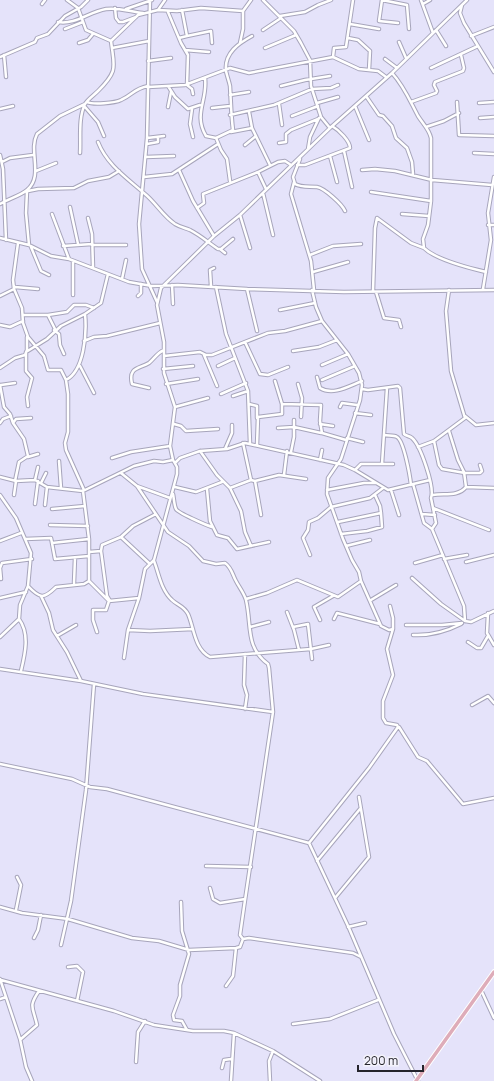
<svg xmlns="http://www.w3.org/2000/svg" width="494" height="1081" font-family="Manrope,sans-serif">
  <style>
    .lines { fill: none; stroke-linecap: round; stroke-linejoin: round }
    .minor-casing { stroke: #a7a5bb; stroke-width: 4.5 }
    .major-casing { stroke: #fff; stroke-width: 5.5 }
    .minor { stroke: #fff; stroke-width: 2.5 }
    .major { stroke: #deacb9; stroke-width: 3.5 }
  </style>
  <rect width="100%" height="100%" fill="#e5e3fa"/>
  <g class="lines">
    <g class="minor-casing">
      <path id="minor" d="M67 0 78 8 86 30 111 41
        M150 0 147 138 139 224 142 269 157 302
        M263 0 294 31 301 43 310 60 311 86 321 117 330 128
        M382 0 407 5 409 29
        M382 0 379 21 398 23
        M421 0 433 33
        M42 4 45 0
        M423 4 430 0
        M462 5 460 13 464 23 494 72
        M115 8 116 18 119 22H123L136 17
        M126 9 152 0
        M158 10 177 11 201 8 243 11
        M168 12 181 43 188 55 187 85 192 89 193 94
        M280 16 305 12 318 5 331 0
        M58 22C75 25 89 12 106 9 119 7 130 12 143 13
        M350 24 379 29
        M65 29 83 22
        M263 30 281 18
        M436 30 446 46
        M187 36 211 31 212 43
        M471 36 494 27
        M179 38 187 36 182 10
        M348 38 358 40 370 51 369 70
        M399 42 406 58
        M79 43 88 40 93 34
        M240 43 243 29V11L251 0
        M112 48 149 41
        M265 48 296 35
        M185 50 209 52
        M4 55 6 77
        M0 57 35 42 37 38 48 34 65 16 81 7 88 0
        M333 57 334 48 346 47 353 0
        M385 59 397 68
        M148 61 171 58
        M431 68 478 46
        M392 73C404 86 410 101 418 116 423 124 429 129 431 138V201L428 225 423 239 424 248C436 260 469 268 486 272
        M205 78C208 100 193 114 206 136L216 138 233 130C231 115 231 102 230 86 229 81 227 76 226 71 224 53 239 43 252 36
        M168 86 175 97 188 109 200 105
        M281 86 305 80 330 76
        M148 87 185 85 230 68 249 73 333 57 359 69 378 71 386 77
        M230 95 249 92
        M366 96 379 115 383 116 392 126 396 138 407 148 412 162 413 174
        M87 102C93 105 115 103 121 100 133 95 133 89 148 86
        M411 102 436 93 437 91 434 85 435 82 463 71 464 68 461 55
        M457 102 459 135 494 136
        M317 103 338 97
        M479 103 494 102
        M279 104 282 125
        M355 106 369 140
        M85 107 98 122 104 136
        M168 107 171 92
        M212 108 230 106
        M0 109 13 106
        M192 109 190 124 193 137
        M249 112 252 128 270 165
        M230 115 274 105 312 89 331 88 338 85
        M292 116 318 106
        M480 118 494 117
        M426 127 444 121 459 113
        M231 132 252 128
        M147 138 164 136
        M216 138 221 150 227 159 230 181
        M98 142C107 165 127 178 145 194 156 203 163 216 175 224 180 227 185 228 190 230 200 235 209 243 218 249H221L233 239
        M279 143 286 142V134L291 130 318 119
        M147 144 158 142V137
        M245 145 256 136
        M308 149 310 137 319 118
        M344 151 352 187
        M80 153C81 139 78 118 85 104 88 99 94 95 98 91 119 70 114 67 111 41L138 15 158 10 165 0
        M474 153 494 154
        M0 155 3 169 6 240
        M330 156 337 182
        M146 157 174 156
        M300 159 293 177 295 184C302 188 310 186 317 187 324 188 342 204 345 211
        M2 162 10 158 33 155
        M297 165H305L350 148C350 141 339 130 332 126
        M179 170 193 201 214 236
        M362 170 375 169 395 171 432 180 492 185
        M36 171 56 163
        M258 172 266 189
        M144 177 172 174 218 144
        M294 182 291 194 311 261 314 290
        M27 191 26 213 29 245
        M28 191 38 189 74 188 88 181 109 177 119 171
        M371 192 431 201
        M263 193 273 235
        M0 204C8 199 20 196 27 190 44 176 28 151 37 134L60 116 85 104
        M70 207 78 244
        M197 208 204 203 203 194 258 172 278 162 285 161 291 165
        M52 214 69 259
        M402 214 429 216
        M240 215 250 248
        M88 218 92 234 93 267
        M488 225H494
        M0 238 29 245 51 256 69 259 129 282 152 286 178 285 247 289 344 292 494 290
        M18 243 13 280 14 289 22 308 23 323 28 337 44 356 48 370H61L66 380 68 394V432L65 443 66 450 84 490
        M92 245H126
        M63 246 92 244
        M31 247 41 271 49 275
        M220 249 225 253
        M310 255 333 246 361 244
        M313 272 348 262
        M122 279 126 260
        M172 285 173 304
        M211 286 210 270 214 268
        M15 287 38 289
        M216 287 226 334 248 391
        M247 289 257 331
        M483 289 491 240 488 213 494 177
        M373 291 375 228 377 218 411 243 424 248
        M376 292 384 318 399 320 401 327
        M73 295V262
        M0 296 14 289
        M138 296 141 293V284
        M280 310 315 303
        M24 315H48L55 329
        M48 315 67 312 74 305H86L94 308
        M0 325 10 327 23 321
        M54 330 59 334 60 345 64 354
        M84 341 94 337 107 336 160 323
        M245 342 260 374 268 375 288 367
        M293 351 319 347 337 340
        M204 355 217 386
        M164 356 200 352 206 355H212L268 333 285 331 322 321
        M322 365 348 354
        M80 366 94 393
        M218 366 235 358
        M0 368 15 358 25 355 27 350V337
        M163 369 193 366
        M317 377 320 388C333 396 349 386 362 381
        M66 380C84 371 87 334 85 314L101 303 108 274
        M322 380 355 366
        M166 384 198 379
        M298 384 302 398 301 417
        M0 385 4 407 10 414 13 423 24 439 28 456 19 462 15 481
        M1 385 15 383
        M149 388 132 384C128 367 139 369 149 363 154 359 157 353 164 350
        M362 389 368 390 398 386 400 388 404 434C406 436 410 436 412 438 421 446 435 488 431 498L436 523 432 529
        M221 394 246 383
        M233 396 248 391 250 443
        M249 404 257 406V418
        M282 404 321 405 320 421 322 433 346 440
        M28 406 27 397 32 378 26 371V352L47 339 61 326 85 314
        M175 407 208 398
        M340 407 342 403 357 405
        M355 413 371 415
        M465 416 476 425 494 423
        M0 423 3 419 11 416
        M13 423 16 419 31 418
        M174 424 181 426 186 431 218 429
        M320 424 333 426
        M278 428 294 427 321 433
        M449 431 458 460 464 472 466 487
        M384 435C388 436 394 435 397 437 404 441 410 476 411 485
        M347 438 363 442
        M434 441 439 465 442 469 465 473H480L482 471 480 465
        M243 443 251 480
        M257 445 258 417 282 414V404L275 381
        M418 447 434 441 465 418 451 371 446 311 449 290
        M225 449 232 433V425
        M200 451 217 475 230 488 241 511 245 532 251 546
        M291 452 294 437V420
        M28 457 38 454
        M112 458 131 452 170 446
        M320 460 322 450
        M59 461 61 488
        M175 463 180 458 200 451 227 449 245 443 344 465 355 470 388 490 430 480
        M382 464 387 388
        M355 470 361 464H393
        M121 473 137 486 170 498
        M284 475 287 451
        M0 477 16 481 35 480 47 487 83 491 134 466 154 461 163 462 173 460
        M35 480 38 467
        M255 481 279 475 306 479
        M41 483 46 473
        M413 484 424 523 432 529 464 606 465 621 471 622 494 611
        M137 486 168 532 189 546 203 561 216 564 225 563C232 568 232 574 236 581 239 587 244 593 246 600 252 626 245 647 268 664L269 668 273 712
        M175 487 196 492 222 482
        M230 488 251 480 255 481 261 515
        M207 489 210 521 217 535 228 538 237 549 269 542
        M327 490 364 483H375
        M391 490 399 515
        M173 494C174 498 174 505 176 509 178 513 206 525 212 527
        M0 495 16 518 31 553 28 586C40 599 44 599 56 587L84 584 89 581V539L83 491
        M14 495 16 481
        M433 495C444 493 458 497 466 487L494 488
        M35 504 38 481
        M45 505 47 487
        M433 508 489 530
        M52 509 85 506
        M422 514 435 515
        M338 522 381 513 380 506 375 495
        M50 525 88 526
        M341 534 367 531 382 527 381 513
        M121 537 150 564
        M25 539 51 538 52 543 89 539
        M0 541 21 533
        M52 543 55 559 89 556
        M346 546 370 540
        M101 551 107 596 110 601
        M89 552 101 551 102 545 121 537 133 526 156 514
        M310 555 303 538 308 530 309 522 318 518 331 507 370 498 383 488
        M444 559 467 555
        M154 561C159 574 161 590 172 600 177 605 184 606 188 614 194 627 194 649 210 657L311 649 329 645
        M466 562 494 555
        M415 563 443 555
        M412 578 441 604 465 621
        M1 579 0 568 2 563 32 559
        M89 581 108 600
        M74 583 75 558
        M41 596 49 613 53 630 67 652 81 681
        M0 598 26 592
        M246 599 267 593 297 580 338 597 361 581
        M371 600 396 585
        M390 606 393 618V629
        M287 612 294 630 299 650
        M488 613 487 633 494 645
        M19 619C30 634 25 654 21 671
        M334 619 337 613 380 624
        M320 620 314 607 333 596
        M406 625H442L462 623
        M250 627 269 622
        M293 627 308 624 312 659
        M128 630 150 631 193 629
        M97 632 93 620V610H106L109 601 139 598
        M413 635C431 636 445 632 461 624
        M57 636 76 625
        M0 637 19 619 20 605 28 586
        M468 642 477 648H481L488 636
        M245 654 244 685 247 695 245 709
        M124 658 128 630 139 598 145 569 154 560 177 474V467L173 460 170 446 175 407 164 373V342L157 305 161 288 214 236 240 215 330 128 392 73 467 0
        M0 669 81 681 143 694 273 712 244 907 240 935 243 939
        M472 705 488 696 494 703
        M399 727 418 757 427 761 463 804 494 798
        M0 764 72 779 90 787 107 789 309 843 349 928 394 1034 418 1081
        M309 843 369 768 398 727 397 725 386 723 383 718V701L393 675 387 649 393 629 389 630 381 626 361 581 359 572 352 560 343 539 327 494 328 478 341 459 360 400 362 385 359 373 348 354 322 321 316 307 312 290
        M317 861 360 809
        M206 866 251 867
        M210 888 213 899 220 903 245 899
        M335 898 369 857 359 797
        M181 902 182 931 189 954 180 985V996L173 1015 174 1020 182 1021 187 1030
        M0 907 22 913 68 919 132 938 159 941 189 950 236 948 240 947 243 939 249 938 353 953 361 957
        M16 910 21 885 17 877
        M348 927 365 923
        M34 938 38 930 41 915
        M61 945 71 901 86 790 94 684
        M68 967 77 966 83 972 77 1001
        M0 979 20 1039 26 1067 32 1081
        M1 980 114 1011 154 1025 193 1031H224L234 1033 273 1051 320 1081
        M226 986 233 976 236 948
        M481 990 494 1018
        M0 999 6 997
        M293 1024 330 1019 378 1000
        M21 1039 37 1025C33 1007 28 1007 39 991
        M136 1062 138 1032 145 1021
        M222 1068 224 1060 231 1059
        M231 1081 234 1033
        M270 1081 269 1061 273 1051"/>
    </g>
    <g class="major-casing">
      <path id="major" d="M416 1081 494 972"/>
    </g>
    <use href="#minor" class="minor"/>
    <use href="#major" class="major"/>
  </g>
  <path d="M358 1065v6h65v-6" fill="none" stroke="#25242c" stroke-width="2"/>
  <text x="364" y="1065" font-size="12" fill="#25242c" stroke="#f3f2fb" stroke-width="3" paint-order="stroke">200 m</text>
</svg>
